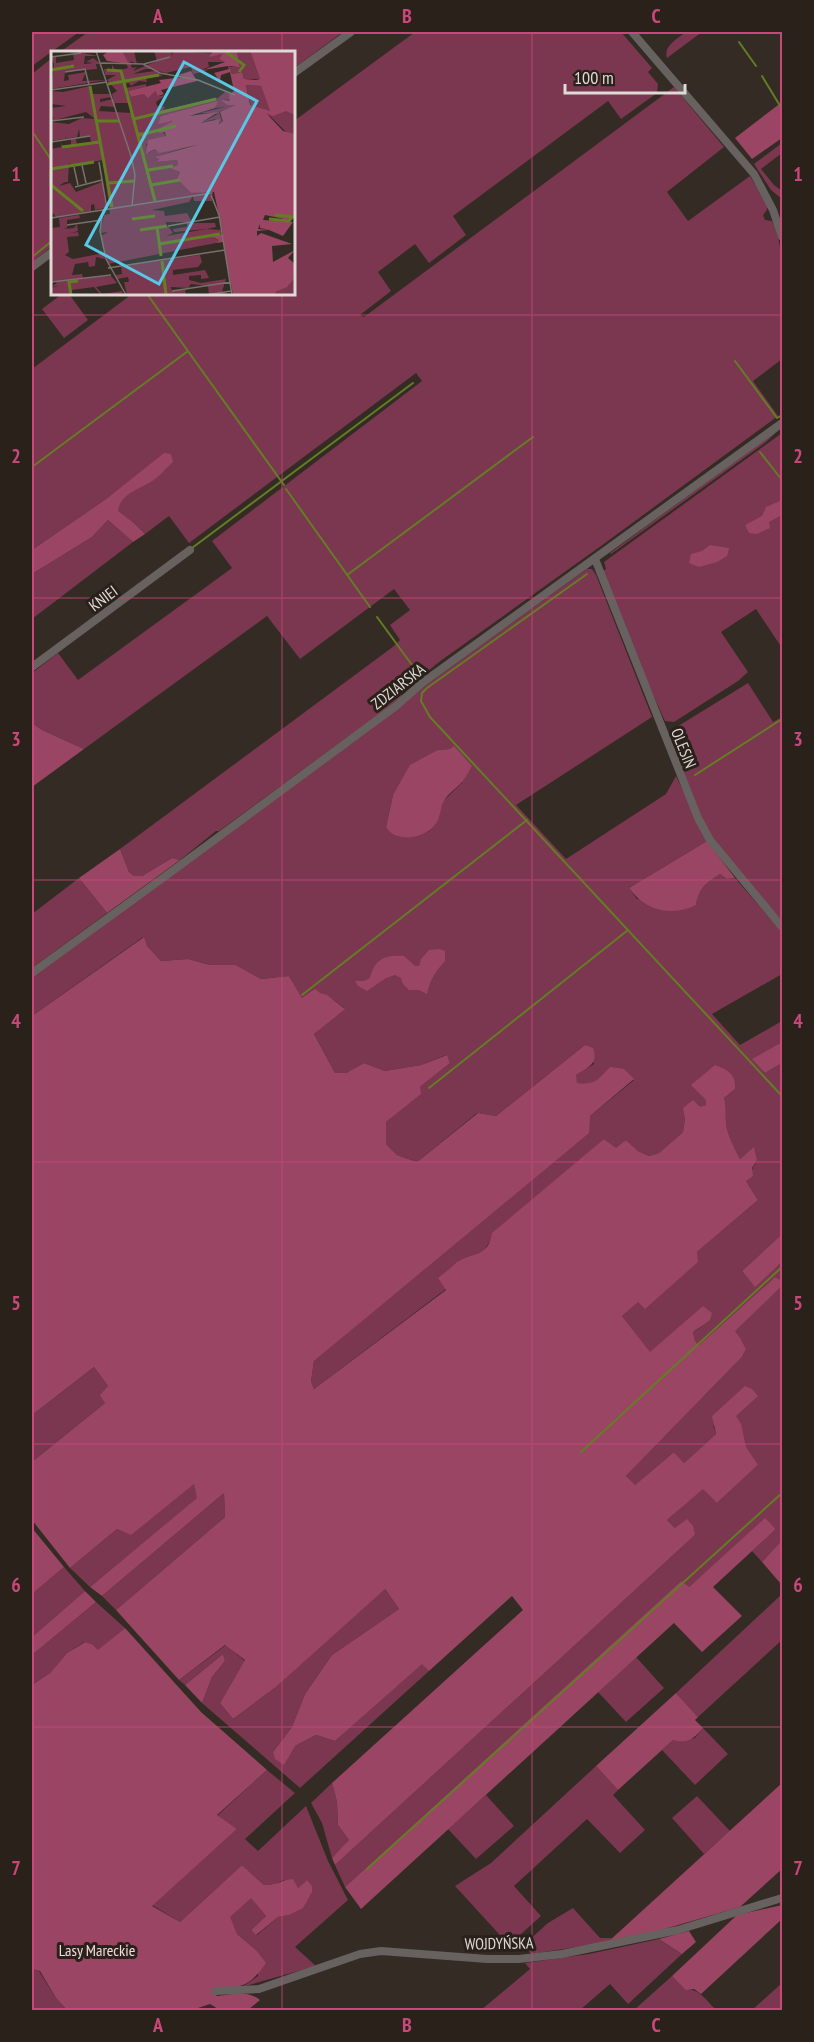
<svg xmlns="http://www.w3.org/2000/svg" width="814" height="2042" font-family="'PT Sans Narrow',sans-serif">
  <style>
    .green { fill: #7a374f; fill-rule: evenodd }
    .forest { fill: #9a4563 }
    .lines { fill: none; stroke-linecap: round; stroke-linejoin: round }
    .stream { stroke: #637d23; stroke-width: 2 }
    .street { stroke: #676160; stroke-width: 8 }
    .grid { fill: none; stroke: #c9487a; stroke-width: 1.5; stroke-opacity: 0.55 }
    .labels { text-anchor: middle; stroke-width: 6; stroke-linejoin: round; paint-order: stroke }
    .street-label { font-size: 16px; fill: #dfdad5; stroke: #29211a }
    .park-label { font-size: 16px; fill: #f3dae0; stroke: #29211a }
    .inset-river { fill: none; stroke: #637d23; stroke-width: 3 }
    .inset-road { fill: none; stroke: #78716b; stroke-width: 1.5 }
    .view { fill: #59c8e5; fill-opacity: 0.15; stroke: #59c8e5; stroke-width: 3 }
    .inset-edge { fill: none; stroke: #dfdad5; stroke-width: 3 }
    .neatline { fill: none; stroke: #c9487a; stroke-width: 2 }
    .grid-label { font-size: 20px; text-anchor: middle; font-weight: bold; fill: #c9487a }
  </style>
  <rect width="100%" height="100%" fill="#332b24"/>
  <path class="green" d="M32 32H79L32 66Z
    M88 32H343L294 68V52H60Z
    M415 32H621L652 68 648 72 658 84 657 93 621 119 608 101 453 216 466 235 429 263 415 244 378 272 391 291 360 315 364 317 674 87 724 147 667 192 688 221 750 176 767 206V210L763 215 765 220 772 221C789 255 782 320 782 359L753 381 778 416 601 546 439 662 400 694 402 696 386 709 219 831H216L180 860 172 858 142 876H134L129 872 120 849 394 646 400 640 390 625 410 610 394 589 300 659 267 616 84 749 42 730 32 723V673L58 653 78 680 232 568 212 541 422 381 416 373 189 543 169 516 145 534 134 523 117 511C121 494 140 487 154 479L165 453 106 499 32 550V369L128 297 127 294H294V121Z
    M686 32H702L667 58C663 46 677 39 686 32Z
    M52 58V246L32 262V74Z
    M782 143V153L761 169 774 185 782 191V199L771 190 754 164Z
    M62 294H69L88 320 64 338 42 309Z
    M782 427 766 442 611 554 610 553Z
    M782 433V648L756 609 721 632 748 672 738 681 674 722 665 721 647 681 603 571 606 569 604 562Z
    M108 520 133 542 32 619V574L92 537Z
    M587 569H592L596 575 652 717 516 805 566 859 666 794 676 776 707 841 629 888 637 899 696 905C699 888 706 883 720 874L727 879 735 878 782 932V974L712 1014 740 1045 782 1021V1042L753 1059 765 1073 782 1063V1234L742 1271 755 1286 782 1262V1283L781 1280 775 1277 699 1345 695 1341 693 1332 703 1326 650 1353 622 1316 638 1301 645 1308 697 1252 758 1200 746 1181 757 1160 754 1148 740 1159C734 1148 727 1135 726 1122 725 1113 727 1107 724 1098L735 1089 706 1100V1105L685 1118 683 1132 659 1153 649 1156 638 1151 626 1140 616 1149 604 1139 491 1240 484 1250 472 1257 459 1261 439 1278 446 1289 314 1389 311 1381 314 1361 436 1258 590 1116 634 1080 599 1079 591 1085 577 1083 575 1075 594 1064 585 1045 496 1116 477 1113 417 1162 397 1155 386 1144V1122L420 1094V1087L450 1063 446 1055 421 1065 385 1071 364 1063 346 1073H335L314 1034 344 1008C326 994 325 992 302 998L289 976 261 979 236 965H210L188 959 161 961 147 946 143 937 32 1016V976L423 687ZM450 749 462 783 444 800 435 825 429 831 419 835 386 827 393 795 438 750Z
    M748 683 773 722 782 717V921C758 892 729 864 708 831 692 806 681 765 670 736L675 728Z
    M79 878 107 913 32 968V914Z
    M782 1286V1540L762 1562 752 1551 776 1529 765 1519 688 1588 681 1581 345 1887 335 1865 695 1535 675 1528 667 1520 703 1488 717 1503 758 1465 713 1425 716 1434 684 1463 674 1452 634 1486 626 1476 742 1357 746 1349 741 1339 734 1331Z
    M94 1367 108 1386 105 1403 32 1462V1415Z
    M194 1483 198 1498 90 1587 70 1568 117 1529 131 1534Z
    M224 1493 225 1517 116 1610 102 1596Z
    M64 1567 85 1591 32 1637V1594Z
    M384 1588 399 1609 332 1655 305 1694 292 1727 273 1752 295 1746 316 1735 335 1741 422 1663 429 1671 300 1788 202 1703 212 1677 225 1661 223 1654 185 1685 179 1680 226 1645 245 1661 220 1703 233 1719 276 1687Z
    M782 1594V1640L698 1717 676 1693Z
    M96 1602 125 1628 98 1651 92 1644 84 1642 67 1653 50 1673 32 1685V1655Z
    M636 1657 664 1688 626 1722 598 1692Z
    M703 1728 728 1754 695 1785 662 1750 673 1740 695 1738Z
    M596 1766 618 1790 613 1795 645 1830 620 1853 587 1819 514 1886 541 1916 509 1945 455 1886 491 1863Z
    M267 1770 295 1793 245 1839 258 1851 306 1806 328 1861 348 1900 295 1947 316 1966 242 1987 258 1976 256 1950 237 1934 229 1917 251 1897 266 1916 251 1930 257 1935 278 1917 289 1915 307 1880 298 1888 283 1880 273 1886 264 1885 242 1865 180 1922 152 1905 237 1829 217 1816Z
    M332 1783 337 1802 338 1825 350 1841 332 1858 322 1823 311 1803Z
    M486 1795 514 1826 476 1859 448 1829Z
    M697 1796 730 1831 704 1854 672 1818Z
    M573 1908 600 1938H612L608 1942 531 1954 527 1948 528 1941 548 1923Z
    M659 1939 682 1954 628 2004 610 1984 580 2010H481L530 1969 525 1963 589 1954Z
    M32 1969 39 1971 56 1998 67 2010H32Z
    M672 1976 686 1989C700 1989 707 2001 716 2010H634Z
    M782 1983V2010H752Z"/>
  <path class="forest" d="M782 102V138L752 159 735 138Z
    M164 453 171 454 173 462C167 467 162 474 155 479 142 489 121 492 118 511L134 523 145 534 133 542 108 520 92 537 32 574V550L106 499Z
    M782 500V515L769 522 770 528 757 534 749 533 745 525 762 516 766 507Z
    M710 545 729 548 727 556 717 562 699 567 689 563 691 554 702 551Z
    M32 723 42 730 84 749 32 787Z
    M454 746 472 766C469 771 466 777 462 782 457 788 450 792 445 799 440 807 441 817 435 825 424 839 395 843 386 827L393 795 410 765 438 750 450 749Z
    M707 841 735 878 727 879 720 874C706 883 699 888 696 905 671 917 645 911 629 888Z
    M120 849 129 872 134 876H142L172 858 180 860 107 913 79 878Z
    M144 937 147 946 161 961 188 959 210 965H236L261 979 289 976 302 998 315 989 320 993 327 995 345 1009 314 1034 335 1073H346L364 1063 385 1071 421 1065 447 1055 450 1063 420 1087 421 1094 386 1122V1144L397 1155 417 1162 478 1113 496 1116 585 1045 593 1048C599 1064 588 1067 576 1075L577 1083C595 1085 598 1080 610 1067L624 1069 634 1079 590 1116 589 1133 314 1361 311 1381 314 1389 446 1290 438 1278C445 1273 451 1267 457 1262 471 1253 489 1257 492 1233L604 1139 616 1148 626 1140 638 1151 649 1156 659 1153 683 1132 685 1118 683 1108 693 1100 700 1107 706 1105V1100L691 1085 715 1065C728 1070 736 1074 735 1089L724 1098C727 1107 725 1113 726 1122 727 1135 734 1147 740 1159L754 1147 757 1160 752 1168 753 1176 746 1181 758 1200 697 1252 698 1262 645 1309 638 1302 622 1316 650 1352 703 1306 712 1313 710 1320 693 1332 695 1341 699 1345 775 1277 781 1280 782 1286 735 1331 741 1339 746 1349 742 1357 626 1476 635 1485 674 1452 684 1463 716 1434 712 1416 745 1386 752 1389 758 1396 736 1416 741 1424 746 1447 758 1465 717 1503 703 1489 667 1520 675 1528 687 1519 693 1526 695 1535 335 1865 332 1858 349 1840 338 1825 337 1802 332 1783 523 1610 512 1596 429 1671 422 1664 335 1741 316 1735 295 1746 284 1765 275 1759 273 1752 292 1727 305 1694 332 1655 399 1609 385 1589 276 1687 233 1719 220 1703 245 1660 225 1645 179 1680 116 1610 225 1517 224 1493 102 1596 90 1587 197 1498 194 1484 131 1535 117 1529 70 1568 32 1520V1462L105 1403 100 1395 108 1386 94 1367 32 1415V1016Z
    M439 949 445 951V961C435 972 430 980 427 994L419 990H409L403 984 401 978 395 975 386 978 367 991 358 986 355 981H364L370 978C375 958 386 955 404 956L415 966H419L421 959 429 950Z
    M782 1042V1063L765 1073 752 1059Z
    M782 1234V1262L755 1287 742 1271Z
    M765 1518 776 1529 713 1587 742 1616 702 1652 674 1623 361 1909 345 1887 681 1581 689 1587Z
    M32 1528 64 1567 32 1594Z
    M782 1540V1582L781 1584 762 1562Z
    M85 1591 96 1602 32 1655V1637Z
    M125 1628 201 1712 267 1770 217 1815 237 1829 152 1906 180 1922 242 1865 264 1885C275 1886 282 1880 293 1879L298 1888 307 1880 312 1886V1892L303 1908 289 1915 278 1917 256 1935 251 1930 266 1916 251 1898 230 1917 237 1934 256 1950 266 1963C249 1988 240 1987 212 1990L217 1996C233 1994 247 1990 260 2000L248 2010H220L210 2004 192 2010H67L56 1998 40 1971 32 1969V1685L50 1673 67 1653 85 1642 92 1644 98 1650Z
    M223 1654 225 1661 212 1677 202 1703 185 1685Z
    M676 1693 698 1717 695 1720 703 1728C694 1739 687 1744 673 1740L618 1790 596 1766Z
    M782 1783V1869L740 1907 661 1930 608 1942Z
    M782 1905V1919L701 1994 694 1989 686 1990 672 1976 737 1915Z
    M689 1931 696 1942 682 1954 659 1939Z"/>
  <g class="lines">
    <path class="stream" d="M739 42 756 66
      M762 76 782 109
      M32 131 52 161
      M32 257 52 241
      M147 294 284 485
      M735 361 777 418 782 415
      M760 452 782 480
      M32 467 188 351
      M286 489 370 607
      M192 548 413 383
      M587 574 427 688 422 693 421 701 430 717 782 1096
      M347 575 533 437
      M377 617 420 676
      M695 775 782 719
      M302 995 527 820
      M429 1088 628 930
      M581 1452 782 1267
      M367 1869 782 1493"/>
    <path class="street" d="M632 32 754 174 773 210 782 237
      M294 73 351 32
      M32 267 52 252
      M595 559 698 818 710 840 782 927
      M32 667 190 550
      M32 973 171 872 396 706 422 683 782 423
      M215 1991 259 1989 360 1954 381 1951 487 1959H519L562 1954 678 1930 782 1898"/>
  </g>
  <path class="grid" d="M282 32V52M532 32V2010M282 294V2010M32 315H782M32 598H782M32 880H782M32 1162H782M32 1444H782M32 1727H782"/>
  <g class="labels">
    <g class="street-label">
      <text transform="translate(103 598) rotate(-37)" y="6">KNIEI</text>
      <text transform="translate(398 686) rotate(-38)" y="6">ZDZIARSKA</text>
      <text transform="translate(684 748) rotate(68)" y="6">OLESIN</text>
      <text transform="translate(499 1943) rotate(-1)" y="6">WOJDYŃSKA</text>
    </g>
    <g class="park-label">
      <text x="97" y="1956">Lasy Mareckie</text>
    </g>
  </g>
  <g transform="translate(51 51)">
    <rect width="244" height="244" fill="#332b24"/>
    <path d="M32 0 59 2H32L47 5H34L33 13 42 12 35 11 42 7 50 13H45L46 18 14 21 13 30 18 29 17 24 35 21 31 30 55 29 0 38 3 13 0 7 5 6V12L23 9 22 3ZM71 0H83L86 13 79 10 81 17 86 16 82 20 106 10 103 0H120L121 5 122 0 171 3 168 8 174 11H157L158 16 152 18 156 20 142 23 140 16 115 22 100 18H94L82 23 104 20 112 25 95 27 96 31 88 30 80 35 78 32 74 33 75 37 95 33V36L77 40 80 46 104 40 108 45 115 44 105 51 106 55 114 56 112 59 167 47 174 41 181 43 179 50 172 47 186 55 168 61 171 70 168 73 172 74 167 75 164 68 150 72 167 63 149 62 174 56 164 57 165 53 110 65V71H122L100 81 110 79 115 85 95 93 98 102 104 98 146 93 103 106 108 108 106 111 126 109 127 114 118 117 129 121 126 128 140 142 162 140 161 150H143L142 145 138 151 101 159 113 160 114 165 136 162 141 171H115V175L89 180 117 175 122 182 115 185 155 178 123 181 122 178 136 176V172H164L165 176 156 178 171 179 170 184 162 187 168 189 165 192 57 213 50 185 57 181 49 182 53 164 59 163 52 109 19 115 18 111 17 131H14L8 135 19 132 25 141 51 131 55 157 44 159 43 153 40 154V160L5 166 0 160V98L10 96V90L11 96 20 95V88H25L26 94 40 91 39 86H29L28 78 26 86 0 90V71L18 73 31 67 44 68 35 61 0 70 3 66 0 67V57L15 55 0 53V40L12 41 39 35 41 43H59L61 46 49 48V51L62 48 61 43 66 40 56 29 65 24H54L53 18H61V14L65 20 77 17ZM64 52H78L80 62 48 60 50 55 64 56ZM186 0H199L209 28H193L191 21 181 23 178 16 189 15ZM195 34 210 35 219 59 236 57 244 64V83L238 84 220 66 200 55ZM28 164 29 167 16 169V177L12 178 23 177 26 173 27 180 20 182 27 181 28 185 16 186 18 201 14 204 22 208 53 202 54 208 45 206 44 215 38 216 37 211 24 213 21 224 31 223 32 227 60 225 66 232 45 236 51 243 71 240 72 244H44L49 243 43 236 21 239V244H0V237L7 235 0 236 6 232 0 229V177L9 176 8 167ZM149 204 151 211 147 216 122 219V224L154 219 158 227 150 228V224L138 225V229L150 232 175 228 171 241 180 244H158L157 235 140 233 137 237 120 236 121 240 134 238 135 244H76L73 231H78L77 226 66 228 65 224 71 223 70 215ZM244 226V244L224 243V241Z" fill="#7a374f" fill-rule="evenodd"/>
    <path d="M58 0H71L78 13 56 10 52 4ZM162 0H186L189 16 178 15 181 23 191 21 193 28 205 29 209 28 199 0H244V64L235 60 222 65 215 62 232 80 244 83V166L238 169 214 164 212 169 242 171 232 185 218 179 209 177V173L207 178 218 179 206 180V185L210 182 241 193 221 195 222 211 244 199 237 207 244 213V226L236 236 224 241 226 244H182L172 191 165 192 168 189 161 186 172 183 163 141 140 142 126 128 129 121 118 117 127 114 126 109 106 111 108 108 103 106 146 94 108 102 104 98 95 103 97 89 115 85 114 81 107 82 109 79 88 87 86 81 99 82 122 70 107 73 110 65 167 50 164 57 138 65 167 61 150 72 169 68 167 74 172 70 169 61 185 54H176L170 49 179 50 178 44 183 40 179 21 170 24 169 30 163 22 178 18 177 15 152 19 174 11 168 8 171 3 158 6ZM195 34 210 35 219 60 199 54ZM140 20 146 30 110 39 113 43 107 45 104 40 97 47 93 43 80 46 77 40 110 32 108 29 133 26 127 24Z" fill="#9a4563" fill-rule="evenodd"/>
    <path class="inset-river" d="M175 1 193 14 188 21M0 19 23 15M56 19 70 20 104 150M57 33 108 24M39 35 61 156M83 68 165 48M45 70H68M88 84 125 75M11 96 49 91M0 118 43 111M0 119V134L32 160M97 119 122 115M58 132 83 130M100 134 129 129M224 164 245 166M81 168 104 165M218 168 238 170 241 166M106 176 110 205M89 179 116 175M108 193 169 183M111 210 115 244M20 244 18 231 27 230"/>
    <path class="inset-road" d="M45 0 80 105 84 124 81 155M0 6 30 2M50 12 92 13 109 22 147 29 184 44M93 13 119 6M14 21 34 18 38 34M0 39 56 31M0 70 33 66M0 91 39 85M48 111 56 158M31 114 35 132M23 116 27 134M24 136 51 129M160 144 168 164 181 244M52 159 49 180 55 208 75 244M0 167 161 142M16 174 51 169M117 175 169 166M57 217 174 199M0 231 60 224M121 240 180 231M155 244 180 240"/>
    <path class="view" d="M133 11 206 50 108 233 35 194Z"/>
    <rect width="244" height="244" class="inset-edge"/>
  </g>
  <rect width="814" height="2042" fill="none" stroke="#29211a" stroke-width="66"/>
  <path d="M565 84v9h120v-9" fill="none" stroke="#dfdad5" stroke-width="3"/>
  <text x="574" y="84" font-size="18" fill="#dfdad5" stroke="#29211a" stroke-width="4.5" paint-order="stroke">100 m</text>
  <rect x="33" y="33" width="748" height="1976" class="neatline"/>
  <g class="grid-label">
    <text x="158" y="23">A</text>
    <text x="407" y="23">B</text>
    <text x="656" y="23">C</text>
    <text x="16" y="181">1</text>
    <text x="798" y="181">1</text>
    <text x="16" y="463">2</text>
    <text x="798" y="463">2</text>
    <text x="16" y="746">3</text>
    <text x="798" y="746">3</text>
    <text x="16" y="1028">4</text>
    <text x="798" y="1028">4</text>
    <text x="16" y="1310">5</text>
    <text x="798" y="1310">5</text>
    <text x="16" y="1592">6</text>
    <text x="798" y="1592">6</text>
    <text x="16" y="1875">7</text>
    <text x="798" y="1875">7</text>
    <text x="158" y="2032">A</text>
    <text x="407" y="2032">B</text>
    <text x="656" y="2032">C</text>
  </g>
</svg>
